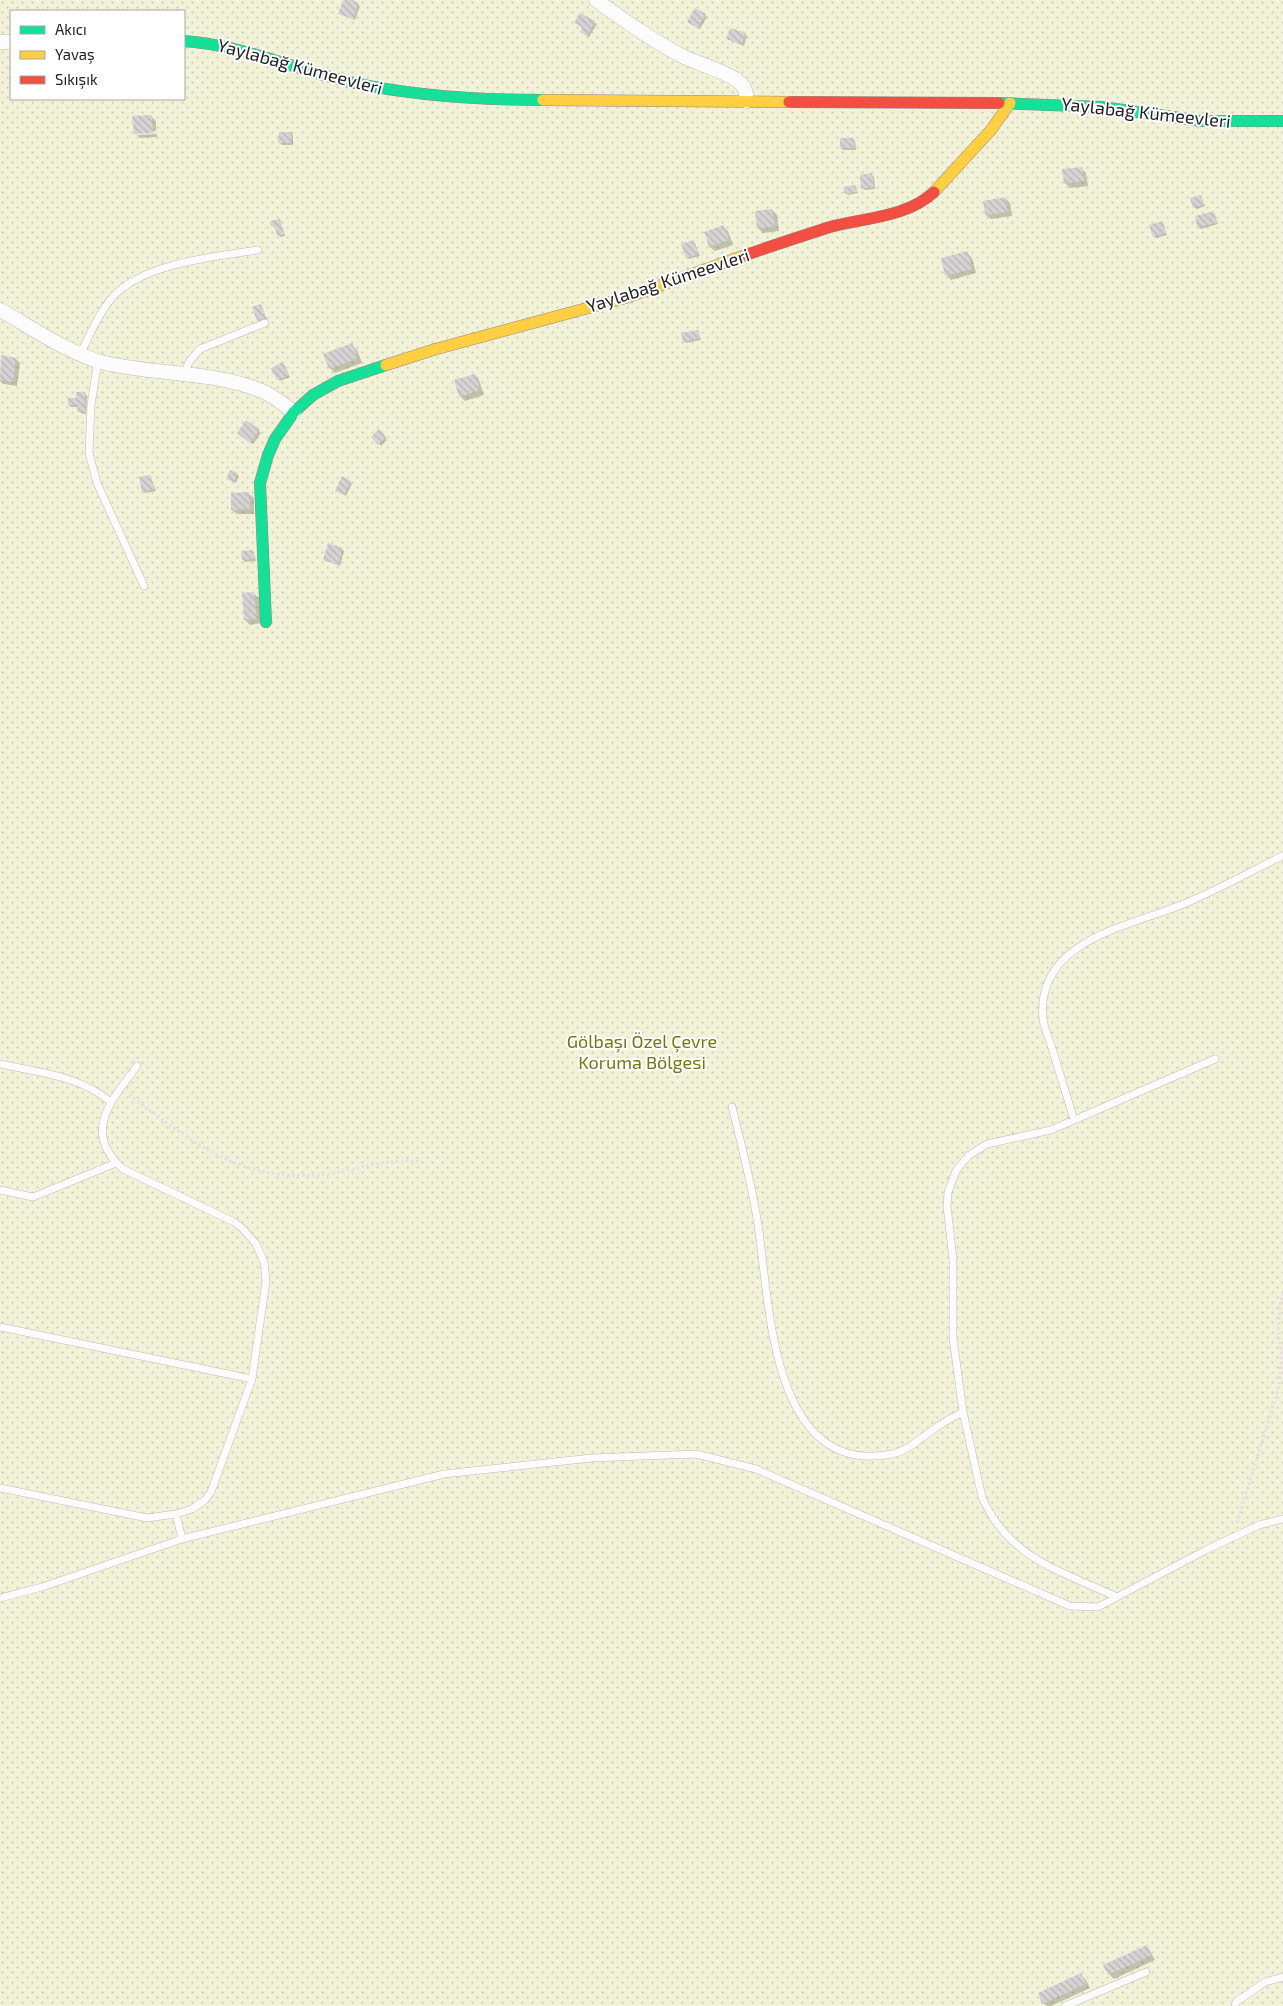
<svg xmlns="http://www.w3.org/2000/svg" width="1283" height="2006" font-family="'Exo 2',sans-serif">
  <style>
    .park { fill: url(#park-dots); fill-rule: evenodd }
    .shadow { fill: #0003 }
    .building { fill: url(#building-back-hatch) }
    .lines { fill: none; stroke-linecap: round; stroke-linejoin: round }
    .lane-casing { stroke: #bebbbc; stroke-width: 8 }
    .street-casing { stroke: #bebbbc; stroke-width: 15 }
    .fast-casing { stroke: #998482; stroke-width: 12 }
    .slow-casing { stroke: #998482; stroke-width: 12 }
    .jam-casing { stroke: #998482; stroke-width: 12 }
    .path { stroke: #ebdbe9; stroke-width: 3; stroke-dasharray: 2.5 2.5; stroke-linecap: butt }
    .lane { stroke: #fdfcfc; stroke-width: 7 }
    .street { stroke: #fdfcfc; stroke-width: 14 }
    .fast { stroke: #16e098; stroke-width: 11 }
    .slow { stroke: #ffcf43; stroke-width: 11 }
    .jam { stroke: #f24e42; stroke-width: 11 }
    .labels { text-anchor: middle; stroke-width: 4; stroke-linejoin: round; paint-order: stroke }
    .street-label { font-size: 18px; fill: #212121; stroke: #fff }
    .park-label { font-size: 18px; fill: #717810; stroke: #fff }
  </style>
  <defs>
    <pattern id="park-dots" width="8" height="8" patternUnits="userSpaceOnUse" patternTransform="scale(1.25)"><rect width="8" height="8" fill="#f2f2d8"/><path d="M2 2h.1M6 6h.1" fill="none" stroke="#cfcfb9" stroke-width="1.8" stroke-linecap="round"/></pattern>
    <pattern id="building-back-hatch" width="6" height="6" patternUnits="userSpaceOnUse" patternTransform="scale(1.25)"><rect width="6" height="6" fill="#d7d3d5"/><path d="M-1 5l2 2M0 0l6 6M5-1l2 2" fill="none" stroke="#b8b5b7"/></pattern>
  </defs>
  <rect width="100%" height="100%" fill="#efeaec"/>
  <path class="park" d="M0 0H1283V2006H0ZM11 11H184V99H11Z"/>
  <path class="shadow" d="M345 0 360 6 355 20 339 13Z
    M580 14 597 24 589 37 581 32 583 28 576 23Z
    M705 15 707 17 700 29 691 24Z
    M745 34 747 36 744 46 727 39Z
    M151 116 156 121V131L137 132V135L157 134V137L140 138 135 133Z
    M291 133 293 135V145H282L280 143Z
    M853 139 855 141 856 150H843L841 148Z
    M1081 168 1086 173 1088 186 1070 188 1065 183Z
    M872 175 874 177 875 189 865 190 863 188Z
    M855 186 858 193 848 195 846 193Z
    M1201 196 1205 206 1197 209 1194 207Z
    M1005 198 1010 203 1012 216 991 219 986 215Z
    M772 210 777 215 779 231 763 233 758 228Z
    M1214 213 1218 224 1201 229 1198 227Z
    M280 220 285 236 280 237 276 228 272 226Z
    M1162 223 1167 235 1156 238 1154 236Z
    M723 227 728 231 733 245 715 251 710 247 706 233Z
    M694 242 700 256 689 259 687 257Z
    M967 253 972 258 976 273 951 280 947 275Z
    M261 305 267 320 260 322 258 320Z
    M698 331 701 340 686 343 684 341Z
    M352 345 357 350 362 363 335 373 330 368Z
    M2 357 16 359 20 363 17 386 4 384 0 381Z
    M283 363 290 377 280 381 278 379Z
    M475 375 479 380 484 395 465 401 460 396Z
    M85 394 87 396 86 414 81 413 79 407H71L69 405Z
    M246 422 261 433 253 444 240 435Z
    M379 431 387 440 381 446 373 437Z
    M237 474 239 476 236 483 228 479Z
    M150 476 156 491 145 493 143 491Z
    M350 482 352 484 346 496 336 490Z
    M249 494 254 498V514H237L232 510Z
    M342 549 344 551 340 566 324 560Z
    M253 551 256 561 245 562 243 560Z
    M254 594 259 598 261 623 250 625 245 620Z
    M1147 1946 1155 1960 1114 1979 1109 1974Z
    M1081 1975 1086 1980 1090 1988 1051 2006H1047L1043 2003Z"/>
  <path class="building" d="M343 0H352L359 3 353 19 338 14Z
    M695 8 706 14 698 28 687 22Z
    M580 13 595 21 587 36 580 32 582 27 574 23Z
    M730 28 746 33 742 44 726 39Z
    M152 115 153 133 134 134 132 116Z
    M279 132H292L291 143H278Z
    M840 138H854V148H840Z
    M1082 167 1084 181 1064 184 1062 169Z
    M872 173 874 187 861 189 860 175Z
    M855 185 857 192 845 194 843 187Z
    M1201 195 1204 205 1193 208 1190 198Z
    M1005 197 1008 212 985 215 983 201Z
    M772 209 775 226 757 229 755 211Z
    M1214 211 1217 223 1197 227 1195 216Z
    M280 219 284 234 277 236 275 226H271L270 221Z
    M1163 221 1166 233 1153 237 1149 225Z
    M724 225 729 240 709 247 704 232Z
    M694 240 698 254 686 258 681 244Z
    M968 251 972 269 945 276 941 258Z
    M261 304 266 318 257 321 252 307Z
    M698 330 700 338 683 342 681 333Z
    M352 343 358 358 329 369 323 354Z
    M1 355 16 358 13 382 0 380Z
    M283 362 289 375 277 380 271 368Z
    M475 374 480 390 459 397 454 380Z
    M76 392H85V412H77L78 405H68V398H76Z
    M246 420 260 430 250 443 237 433Z
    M379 429 386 437 378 445 371 437Z
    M230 470 238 473 234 482 226 479Z
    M151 475 154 489 142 492 139 477Z
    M342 476 351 481 344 495 335 491Z
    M249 492 250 509 231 510V493Z
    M328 543 343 548 338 565 323 560Z
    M253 550 254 559 242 560 241 551Z
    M254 592 257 619 244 620 242 593Z
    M1147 1945 1152 1955 1108 1975 1103 1965Z
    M1081 1973 1086 1984 1042 2004 1038 1993Z"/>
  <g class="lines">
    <g class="lane-casing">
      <path id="lane" d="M80 354C90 335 98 314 112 298 140 264 216 256 258 250
        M98 360 91 405 89 453 97 483 144 586
        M184 374 189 362 200 349 265 323
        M0 1064C41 1073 78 1075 111 1102
        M732 1107C742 1146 752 1185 758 1225 770 1302 770 1478 892 1454 909 1450 922 1437 937 1427 945 1421 954 1417 963 1412
        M1074 1120C1067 1096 1059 1072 1052 1048 1049 1039 1044 1028 1043 1019 1035 939 1132 926 1186 903 1219 889 1250 872 1282 856
        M0 1190 33 1197 116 1163
        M0 1327 252 1379
        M0 1488 147 1518 176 1514 192 1509 205 1500 211 1492 252 1379 266 1281 264 1262 256 1244 242 1228 234 1222 123 1169C81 1132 112 1100 137 1066
        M176 1514 182 1539
        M1117 1597C1061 1571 1008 1558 982 1497L963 1412 953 1338V1259L947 1206 948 1192 956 1171 968 1156 987 1144 1051 1130 1215 1059
        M0 1598 42 1587 182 1539 444 1474 592 1458 696 1454 756 1469 1070 1606 1098 1607 1206 1550 1259 1525 1283 1519
        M1065 2006 1146 1972
        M1235 2006 1236 2002 1265 1982 1283 1977"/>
    </g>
    <g class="street-casing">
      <path id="street" d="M596 0C625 21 653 41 684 57 699 64 727 72 738 81 745 86 746 92 747 101
        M0 42H11
        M0 310C31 327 71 355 105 363 157 375 213 371 262 391 274 396 284 405 294 412"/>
    </g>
    <g class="fast-casing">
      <path id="fast" d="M184 41C242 45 294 69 350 82 413 96 478 100 543 100
        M999 103 1102 107 1201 121H1283
        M266 622 260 483 268 455 275 439 294 412 313 395 338 381 386 365"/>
    </g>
    <g class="slow-casing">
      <path id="slow" d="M543 100 789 102
        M934 192 991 130 1010 103
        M386 365 436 349 625 298 746 255"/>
    </g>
    <g class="jam-casing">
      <path id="jam" d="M789 102 999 103
        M746 255C774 245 802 236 830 227 864 218 908 217 934 192"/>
    </g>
    <path class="path" d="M129 1095C192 1141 236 1181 319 1175 339 1174 356 1167 375 1164 390 1161 405 1161 421 1161
      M1237 1523 1279 1386 1282 1356 1278 1332 1280 1303 1283 1293"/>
    <use href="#lane" class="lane"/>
    <use href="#street" class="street"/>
    <use href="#fast" class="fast"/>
    <use href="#slow" class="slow"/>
    <use href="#jam" class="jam"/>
  </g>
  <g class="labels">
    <g class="street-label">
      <text transform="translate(300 67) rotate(15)" y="6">Yaylabağ Kümeevleri</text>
      <text transform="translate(1146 113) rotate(6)" y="6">Yaylabağ Kümeevleri</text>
      <text transform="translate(668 281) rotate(-18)" y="6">Yaylabağ Kümeevleri</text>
    </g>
    <g class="park-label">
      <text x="642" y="1048">Gölbaşı Özel Çevre<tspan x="642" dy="21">Koruma Bölgesi</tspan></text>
    </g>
  </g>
  <rect x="10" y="10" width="175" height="90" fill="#ffffff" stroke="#a6a6a6"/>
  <rect x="20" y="26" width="25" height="8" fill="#16e098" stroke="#a6a6a6"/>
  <text x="55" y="35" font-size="15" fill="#212121">Akıcı</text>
  <rect x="20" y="51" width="25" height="8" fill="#ffcf43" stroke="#a6a6a6"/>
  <text x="55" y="60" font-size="15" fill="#212121">Yavaş</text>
  <rect x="20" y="76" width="25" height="8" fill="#f24e42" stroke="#a6a6a6"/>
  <text x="55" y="85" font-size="15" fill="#212121">Sıkışık</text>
</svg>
